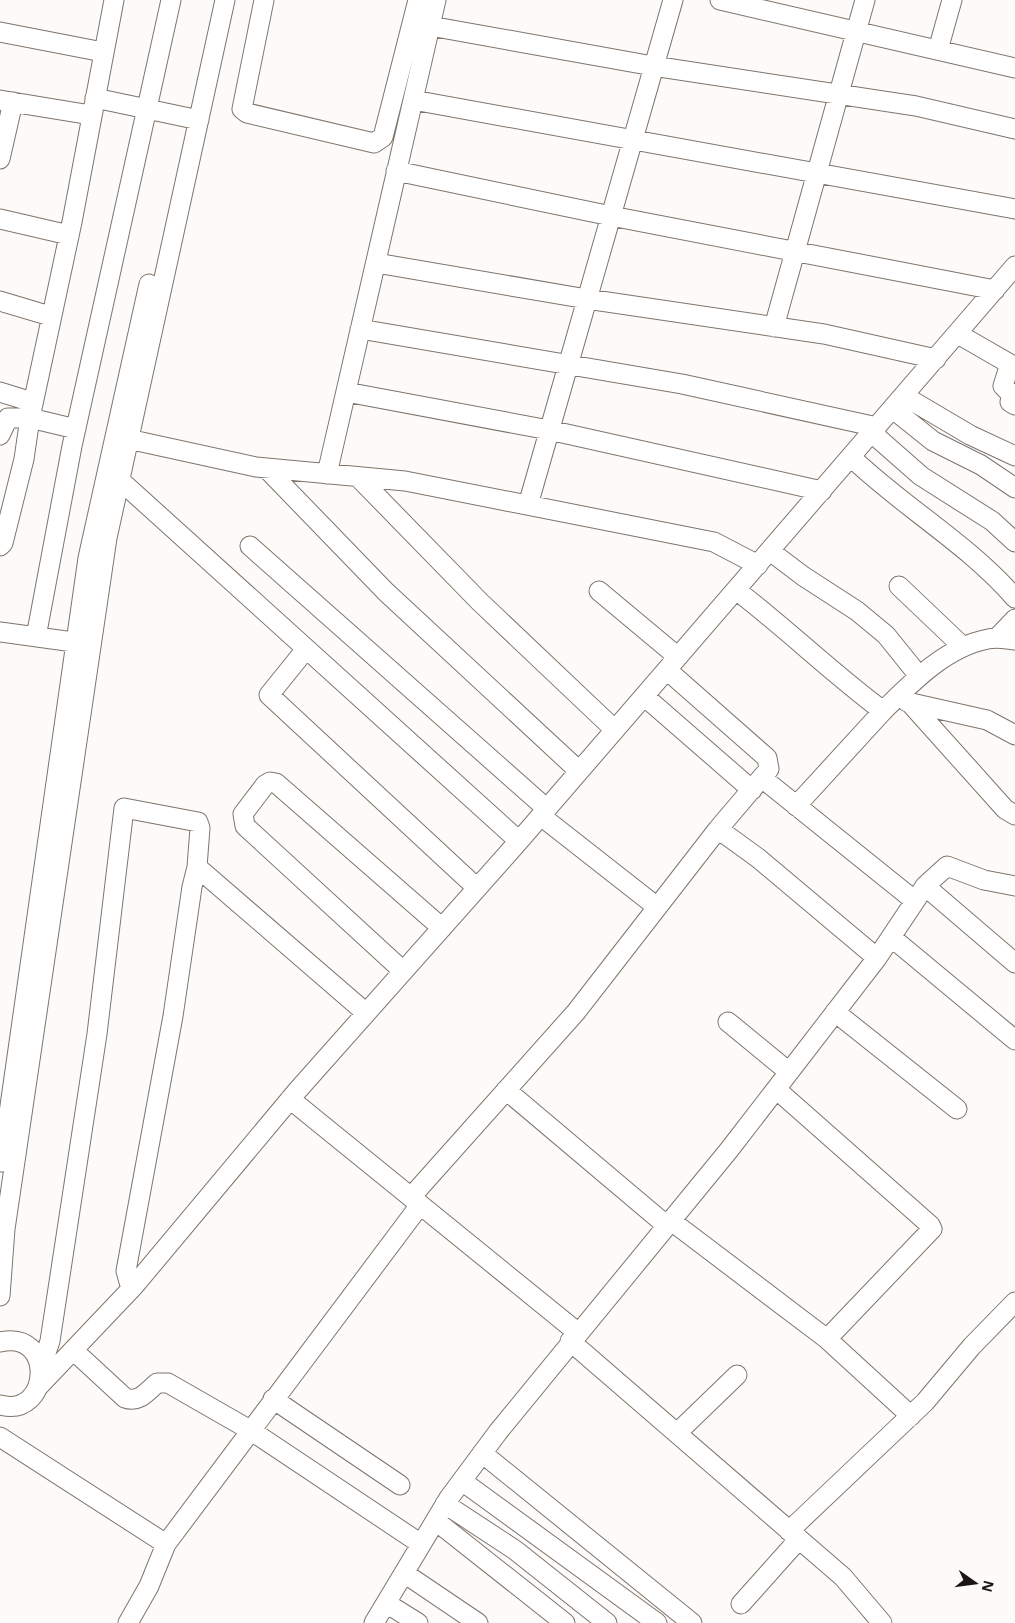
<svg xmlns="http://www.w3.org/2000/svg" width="1015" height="1623" font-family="'Noto Sans',sans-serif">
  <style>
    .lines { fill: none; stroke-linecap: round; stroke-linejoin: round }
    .minor-casing { stroke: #7f746b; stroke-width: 21 }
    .minor { stroke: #fff; stroke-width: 19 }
  </style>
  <rect width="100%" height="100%" fill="#fdfbf9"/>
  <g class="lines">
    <g class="minor-casing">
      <path id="minor" d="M264 0 242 109 247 113 374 143 383 137 418 0
        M720 0 1015 68
        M430 26 653 66 916 106 1015 129
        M0 32 103 52
        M938 50 952 0
        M95 98 199 120
        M0 100 91 115
        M413 100 1015 209
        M0 159 13 102
        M396 171 611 216 995 290
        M0 219 69 235
        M376 263 587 299 824 334 936 359
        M0 301 50 316
        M774 327 865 0
        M360 329 682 384 877 427
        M958 334 1010 364 1003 386 1012 395 1010 402 1015 405
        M0 392 32 402
        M346 392 549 430 822 491
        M904 396 970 435 1015 456
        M893 409 933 441 981 465 1015 488
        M76 429 30 418 72 222 114 0
        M872 433 921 476 992 521 1015 542
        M0 435 8 418H30L24 459 3 543 0 546
        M128 439 256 467 405 481 613 522 714 542 758 565
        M851 457C903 507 967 543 1015 598
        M266 468 386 592 579 771
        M112 473 519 841
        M327 474 436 0
        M358 477 480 602 615 730
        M528 505 673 0
        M250 546 547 809
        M770 551 803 576 857 611 886 635 919 676
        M899 586 962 646
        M736 590C787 629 832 673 883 711 912 682 946 647 988 639 997 637 1006 639 1015 640
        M599 591 678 657
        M0 632 88 644
        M36 637 72 446 171 0
        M997 638 1015 619
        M306 649 269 695 477 888
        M644 696 752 790
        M907 702 987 720 1015 735
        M910 703 1005 809 1015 815
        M762 778 915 901
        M796 806 883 711
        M541 816 657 907
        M718 829 758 858 877 958
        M925 886 1015 963
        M891 937 1015 1040
        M403 971 245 826 243 814 265 785 270 782 276 783 442 928
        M835 1012 957 1109
        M728 1022 789 1072
        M776 1089 930 1225 932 1229 827 1339
        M506 1090 666 1225
        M290 1099 577 1332
        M2 1162 88 558 149 284
        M411 1197 576 1012 718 829 769 769 767 758 667 670
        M670 1220 827 1339 911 1416
        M131 1289 126 1271 173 1016 192 887 197 867 366 1013
        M0 1296 5 1229 107 538 225 0
        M570 1341 843 1577 882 1623
        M0 1342C56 1329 51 1419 0 1405
        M73 1350 125 1398C139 1403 147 1392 157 1383H168L250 1430 421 1544
        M41 1368 50 1341 97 1034 124 808 198 822 200 828 197 867
        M38 1387 134 1286 297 1091 519 841 1015 266
        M273 1399 400 1485
        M677 1433 737 1375
        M0 1437 166 1544 149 1586 128 1623
        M482 1453 692 1623
        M462 1481 657 1623
        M445 1504 515 1550 607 1623
        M436 1521 565 1623
        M789 1531 925 1402 972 1346 1015 1302
        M166 1544 420 1205
        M404 1573 478 1623
        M386 1603 418 1623
        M741 1604 799 1539
        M374 1623 449 1498 498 1432 729 1150 877 958 925 886 947 866 984 880 1015 886"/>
    </g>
    <use href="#minor" class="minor"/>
  </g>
  <g transform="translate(975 1583) rotate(104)" stroke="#fdfbf9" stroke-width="4" paint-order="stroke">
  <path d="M0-4L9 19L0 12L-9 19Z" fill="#1b1613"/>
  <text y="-8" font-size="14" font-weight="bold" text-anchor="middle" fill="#1b1613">N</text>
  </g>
</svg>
